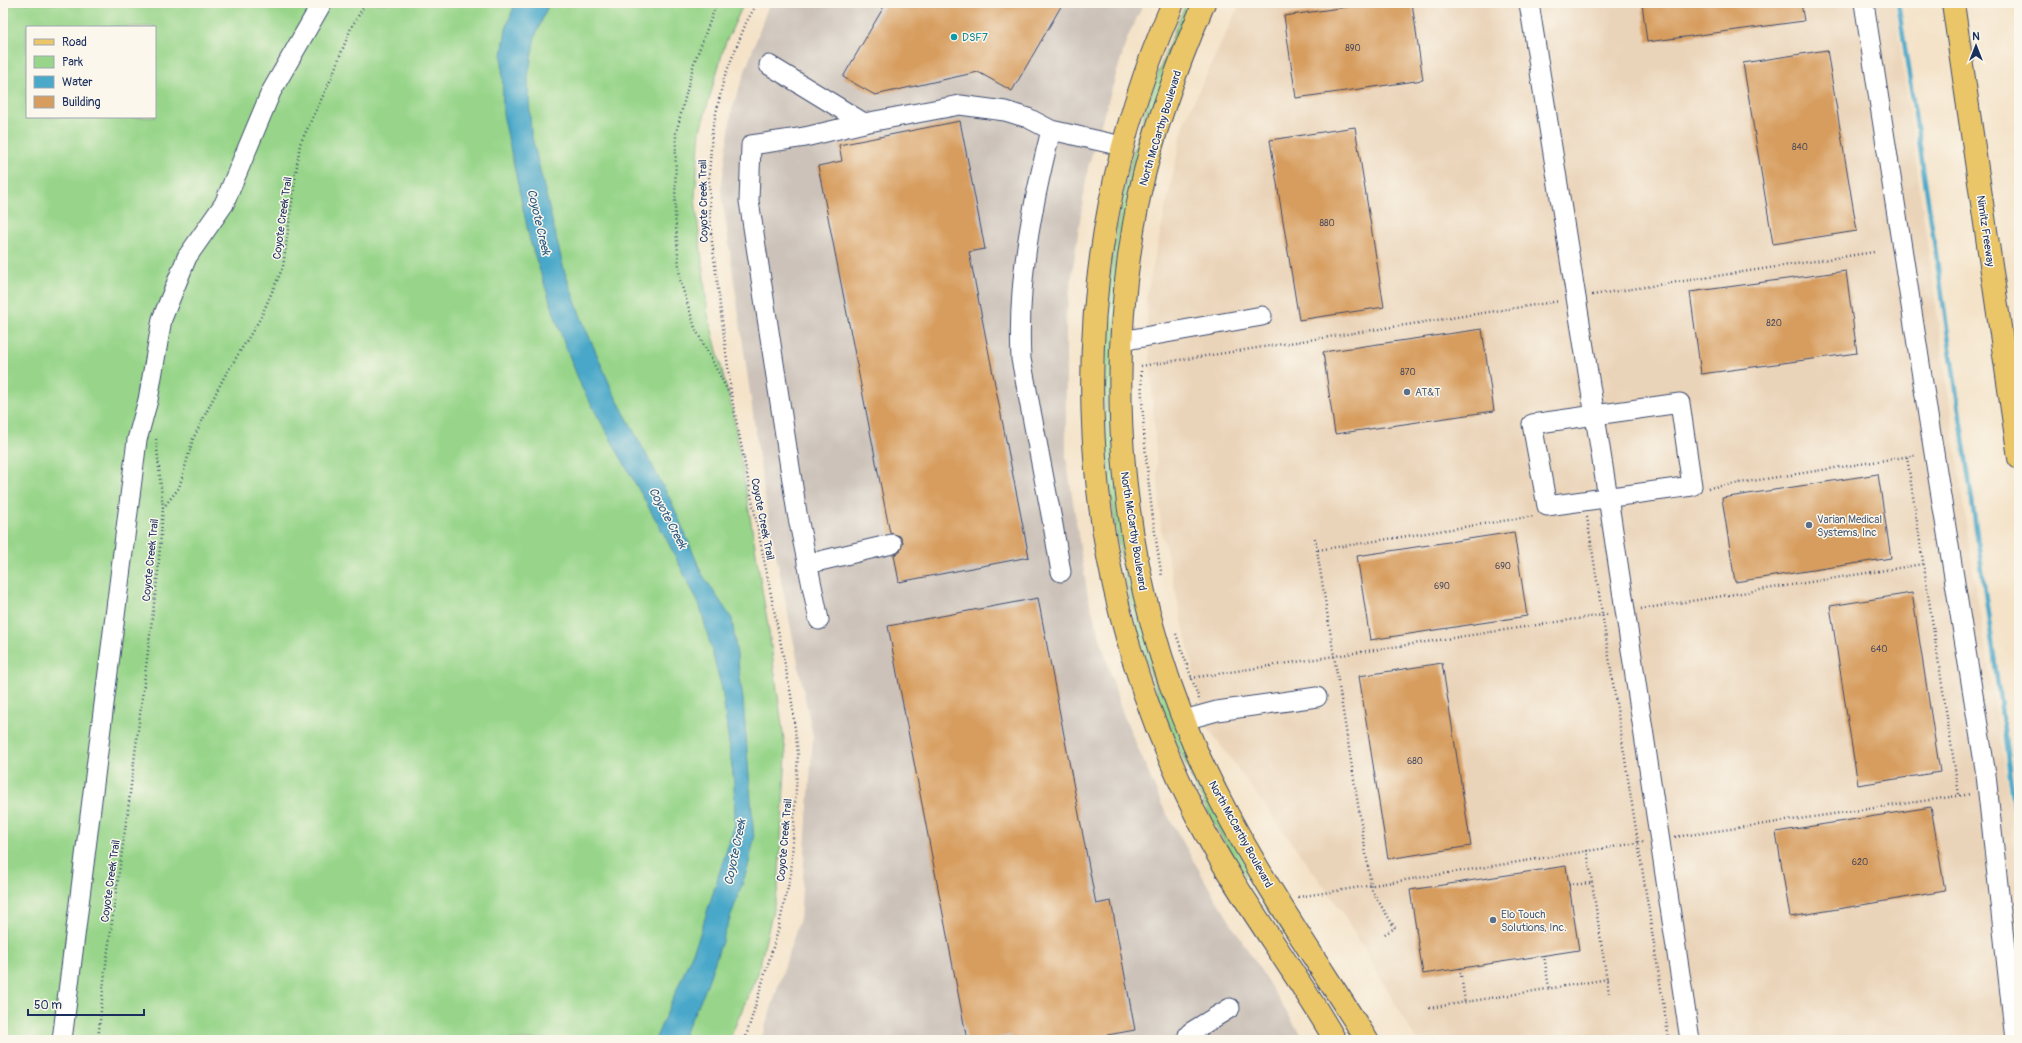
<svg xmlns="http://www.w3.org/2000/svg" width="2022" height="1043" font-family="Pangolin,sans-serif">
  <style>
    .built { fill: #ead4b9 }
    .industrial { fill: #ccc2b9 }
    .green { fill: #98d58a; stroke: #5a8274; fill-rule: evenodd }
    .water { fill: #4aa8c9; stroke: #326c94 }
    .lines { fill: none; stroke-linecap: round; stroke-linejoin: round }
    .stream { stroke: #4aa8c9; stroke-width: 4.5 }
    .building { fill: #d79d5e }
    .minor-casing { stroke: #3c4a6e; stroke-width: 21 }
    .major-casing { stroke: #3c4a6e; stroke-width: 24 }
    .highway-casing { stroke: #3c4a6e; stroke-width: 24 }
    .path { stroke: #3c4a6e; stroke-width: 2.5; stroke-dasharray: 1 3; stroke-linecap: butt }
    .minor { stroke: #fff; stroke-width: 19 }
    .major { stroke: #ebc669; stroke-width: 22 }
    .highway { stroke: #ebc669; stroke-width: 22 }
    .culture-dot { fill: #0f9aa8; stroke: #fbf7ec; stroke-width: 1.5 }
    .service-dot { fill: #5c6f8a; stroke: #fbf7ec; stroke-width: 1.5 }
    .labels { text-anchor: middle; stroke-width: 3; stroke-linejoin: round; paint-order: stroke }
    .number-label { font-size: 9px; fill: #4a4a5e }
    .culture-label { font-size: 11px; fill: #0d838f; stroke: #fbf7ec; text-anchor: start }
    .street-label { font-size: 11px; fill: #1b2f5e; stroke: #fbf7ec }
    .service-label { font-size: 11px; fill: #4e5e75; stroke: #fbf7ec; text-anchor: start }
    .water-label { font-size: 12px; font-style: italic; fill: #2b5983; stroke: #fbf7ec }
  </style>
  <rect width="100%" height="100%" fill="#fbf7ec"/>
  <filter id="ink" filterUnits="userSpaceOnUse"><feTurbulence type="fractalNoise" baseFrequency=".025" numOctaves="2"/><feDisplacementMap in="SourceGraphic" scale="8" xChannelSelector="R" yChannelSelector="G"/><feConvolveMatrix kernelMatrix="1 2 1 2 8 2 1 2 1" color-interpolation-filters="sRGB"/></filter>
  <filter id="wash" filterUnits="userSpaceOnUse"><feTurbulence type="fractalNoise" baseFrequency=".012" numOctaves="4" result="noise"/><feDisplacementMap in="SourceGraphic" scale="16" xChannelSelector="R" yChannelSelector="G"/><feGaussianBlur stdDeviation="0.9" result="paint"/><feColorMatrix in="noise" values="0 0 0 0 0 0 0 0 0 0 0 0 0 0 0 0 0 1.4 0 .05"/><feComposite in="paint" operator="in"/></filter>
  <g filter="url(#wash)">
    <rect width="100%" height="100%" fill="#f4e3c9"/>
    <path class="built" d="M1240 3H1894L1970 552 2007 781 2019 899V1040H1416L1343 913 1206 725 1161 529 1146 298 1184 123Z"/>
    <path class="industrial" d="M771 3H1144L1127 39 1088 167 1066 315V457L1088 597 1121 709 1163 807 1211 891 1304 1040H761L800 918 813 737 766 505 721 190 732 109 766 12Z"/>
    <path class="green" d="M3 3H744L725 44 700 131 695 197 708 315 733 413 769 632 786 754 778 888 758 973 729 1040H3ZM27 27H155V117H27Z
      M1186 3H1198L1116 327 1153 647 1325 986C1285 935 1246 883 1215 825 1109 625 1077 393 1128 172 1142 114 1163 58 1186 3Z"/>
    <path class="water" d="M515 3H549L535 37 528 77 531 133 564 270 582 320 613 392 672 503 702 574 732 619 743 699 754 839 748 867 704 993 681 1040H655L698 940 735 824 734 784 722 689 700 606 667 540 582 388 563 340 530 241 503 114 502 55 506 29Z"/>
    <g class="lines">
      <path class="stream" d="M1898 3C1941 283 1983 563 2019 845"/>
    </g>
    <g id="blocks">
      <path class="building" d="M886 3H1063L1012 91 978 72 875 95 843 77Z
        M1374 3H1412L1423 80 1296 98 1284 16Z
        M1642 3H1801L1804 21 1647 42Z
        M1827 50 1857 231 1773 244 1743 63Z
        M960 121 985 249 969 252 1029 557 899 582 894 555 900 552 903 542 900 536 890 533 818 166 842 161 839 145Z
        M1355 127 1384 307 1299 320 1270 140Z
        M1846 271 1857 353 1701 374 1690 292Z
        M1482 329 1494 411 1335 434 1323 352Z
        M1878 474 1891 558 1735 582 1722 498Z
        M1514 532 1527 616 1370 640 1357 556Z
        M1912 593 1940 772 1858 785 1830 606Z
        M1038 598 1096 904 1111 901 1135 1030 1080 1040H1012L1011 1035 985 1040H967L888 626Z
        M1442 663 1471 846 1388 859 1359 676Z
        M1931 807 1945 891 1790 917 1776 832Z
        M1566 866 1579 950 1423 974 1410 890Z"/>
    </g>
  </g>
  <g filter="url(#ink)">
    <use href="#blocks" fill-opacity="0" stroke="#3c4a6e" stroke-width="1"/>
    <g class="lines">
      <g class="minor-casing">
        <path id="minor" d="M1529 3 1609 504 1690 1040
          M1864 3 1930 428 1986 775 2015 1040
          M769 65 864 123
          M1051 130C1032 206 1017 281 1021 359L1053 525 1061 572
          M1121 341 1262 316
          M1680 403 1692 486 1547 506 1532 424Z
          M807 564 892 544
          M819 620 797 513 749 201 751 145 805 137 864 123 960 105 1005 111 1028 118 1051 130 1122 146
          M1184 720 1217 711 1317 697
          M62 1040 137 440 148 400 162 319 187 257 224 204 271 92 322 3
          M1188 1040V1035L1191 1032 1230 1008"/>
      </g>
      <g class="major-casing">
        <path id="major" d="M1173 3C1058 264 1066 558 1195 813 1235 893 1291 963 1335 1040
          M1204 3C1178 64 1154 127 1140 192 1102 377 1119 569 1193 743 1238 847 1306 944 1367 1040"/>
      </g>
      <g class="highway-casing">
        <path id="highway" d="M1953 3 2019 458"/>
      </g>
      <path class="path" d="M717 3 694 63 676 133 675 215 680 280 695 328 731 397
        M1592 295 1874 252
        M1141 366 1560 301
        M1141 371C1143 442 1150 507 1162 577
        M156 439 163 507
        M1907 457 1959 795
        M1708 488 1917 455
        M1587 517 1669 1040
        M1315 538 1372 891 1395 928 1383 935
        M1318 550 1534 516
        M1641 609 1923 564
        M1176 634 1199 699
        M1191 678 1609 614
        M1675 837 1971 794
        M1587 850 1609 993
        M1569 885 1592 883
        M1298 897 1644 842
        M1544 955 1549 988
        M1460 968 1465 1002
        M1429 1008 1608 979
        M98 1040 105 971 128 809 158 572 163 508 179 488 193 439 223 379 260 319 283 267 300 144 330 81 351 28 366 3
        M745 1040 777 934 791 874 798 754 791 695 732 399 711 234 709 178 712 131 724 78 746 23 757 3"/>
      <use href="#minor" class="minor"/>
      <use href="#major" class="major"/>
      <use href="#highway" class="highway"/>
    </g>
  </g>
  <circle class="culture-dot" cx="954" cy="37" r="4"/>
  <g class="service-dot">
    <circle cx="1407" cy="392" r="4"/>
    <circle cx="1809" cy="525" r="4"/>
    <circle cx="1493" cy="920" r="4"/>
  </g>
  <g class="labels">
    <g class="number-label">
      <text x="1353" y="51">890</text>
      <text x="1800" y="150">840</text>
      <text x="1327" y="226">880</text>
      <text x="1774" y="326">820</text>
      <text x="1408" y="375">870</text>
      <text x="1503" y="569">690</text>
      <text x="1442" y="589">690</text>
      <text x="1879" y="652">640</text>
      <text x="1415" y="764">680</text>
      <text x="1860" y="865">620</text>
    </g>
    <g class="culture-label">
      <text x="962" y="41">DSF7</text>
    </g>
    <g class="street-label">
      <text transform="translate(1160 128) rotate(-73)" y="4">North McCarthy Boulevard</text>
      <text transform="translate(703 201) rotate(-91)" y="4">Coyote Creek Trail</text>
      <text transform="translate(282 218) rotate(-82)" y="4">Coyote Creek Trail</text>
      <text transform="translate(1986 231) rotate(82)" y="4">Nimitz Freeway</text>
      <text transform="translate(763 519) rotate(79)" y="4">Coyote Creek Trail</text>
      <text transform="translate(1134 531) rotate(81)" y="4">North McCarthy Boulevard</text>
      <text transform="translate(150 560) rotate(-84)" y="4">Coyote Creek Trail</text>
      <text transform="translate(1241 834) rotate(61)" y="4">North McCarthy Boulevard</text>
      <text transform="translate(784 840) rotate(-85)" y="4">Coyote Creek Trail</text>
      <text transform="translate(110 881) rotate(-82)" y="4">Coyote Creek Trail</text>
    </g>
    <g class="service-label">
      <text x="1415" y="396">AT&amp;T</text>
      <text x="1817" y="523">Varian Medical<tspan x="1817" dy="13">Systems, Inc</tspan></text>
      <text x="1501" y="918">Elo Touch<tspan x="1501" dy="13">Solutions, Inc.</tspan></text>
    </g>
    <g class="water-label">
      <text transform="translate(539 222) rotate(77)" y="4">Coyote Creek</text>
      <text transform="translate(668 518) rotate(62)" y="4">Coyote Creek</text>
      <text transform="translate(735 852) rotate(-78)" y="4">Coyote Creek</text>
    </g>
  </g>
  <rect width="2022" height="1043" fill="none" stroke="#fbf7ec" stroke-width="16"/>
  <rect x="26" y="26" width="130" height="92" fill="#fbf7ec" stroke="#a1a7b3"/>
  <rect x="34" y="39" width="20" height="6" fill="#ebc669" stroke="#a1a7b3"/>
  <text x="62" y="46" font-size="12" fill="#1b2f5e">Road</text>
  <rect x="34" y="56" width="20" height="12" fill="#98d58a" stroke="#a1a7b3"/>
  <text x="62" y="66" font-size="12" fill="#1b2f5e">Park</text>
  <rect x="34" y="76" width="20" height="12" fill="#4aa8c9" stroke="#a1a7b3"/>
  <text x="62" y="86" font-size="12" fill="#1b2f5e">Water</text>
  <rect x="34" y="96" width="20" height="12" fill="#d79d5e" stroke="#a1a7b3"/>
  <text x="62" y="106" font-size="12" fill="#1b2f5e">Building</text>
  <g transform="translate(1976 46)" stroke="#fbf7ec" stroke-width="3" paint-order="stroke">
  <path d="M0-3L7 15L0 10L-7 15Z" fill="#1b2f5e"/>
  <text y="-6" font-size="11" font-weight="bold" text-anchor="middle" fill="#1b2f5e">N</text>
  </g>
  <path d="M28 1009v6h116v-6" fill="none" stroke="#1b2f5e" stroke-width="2"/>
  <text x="34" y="1009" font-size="12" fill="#1b2f5e" stroke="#fbf7ec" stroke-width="3" paint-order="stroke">50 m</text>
</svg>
